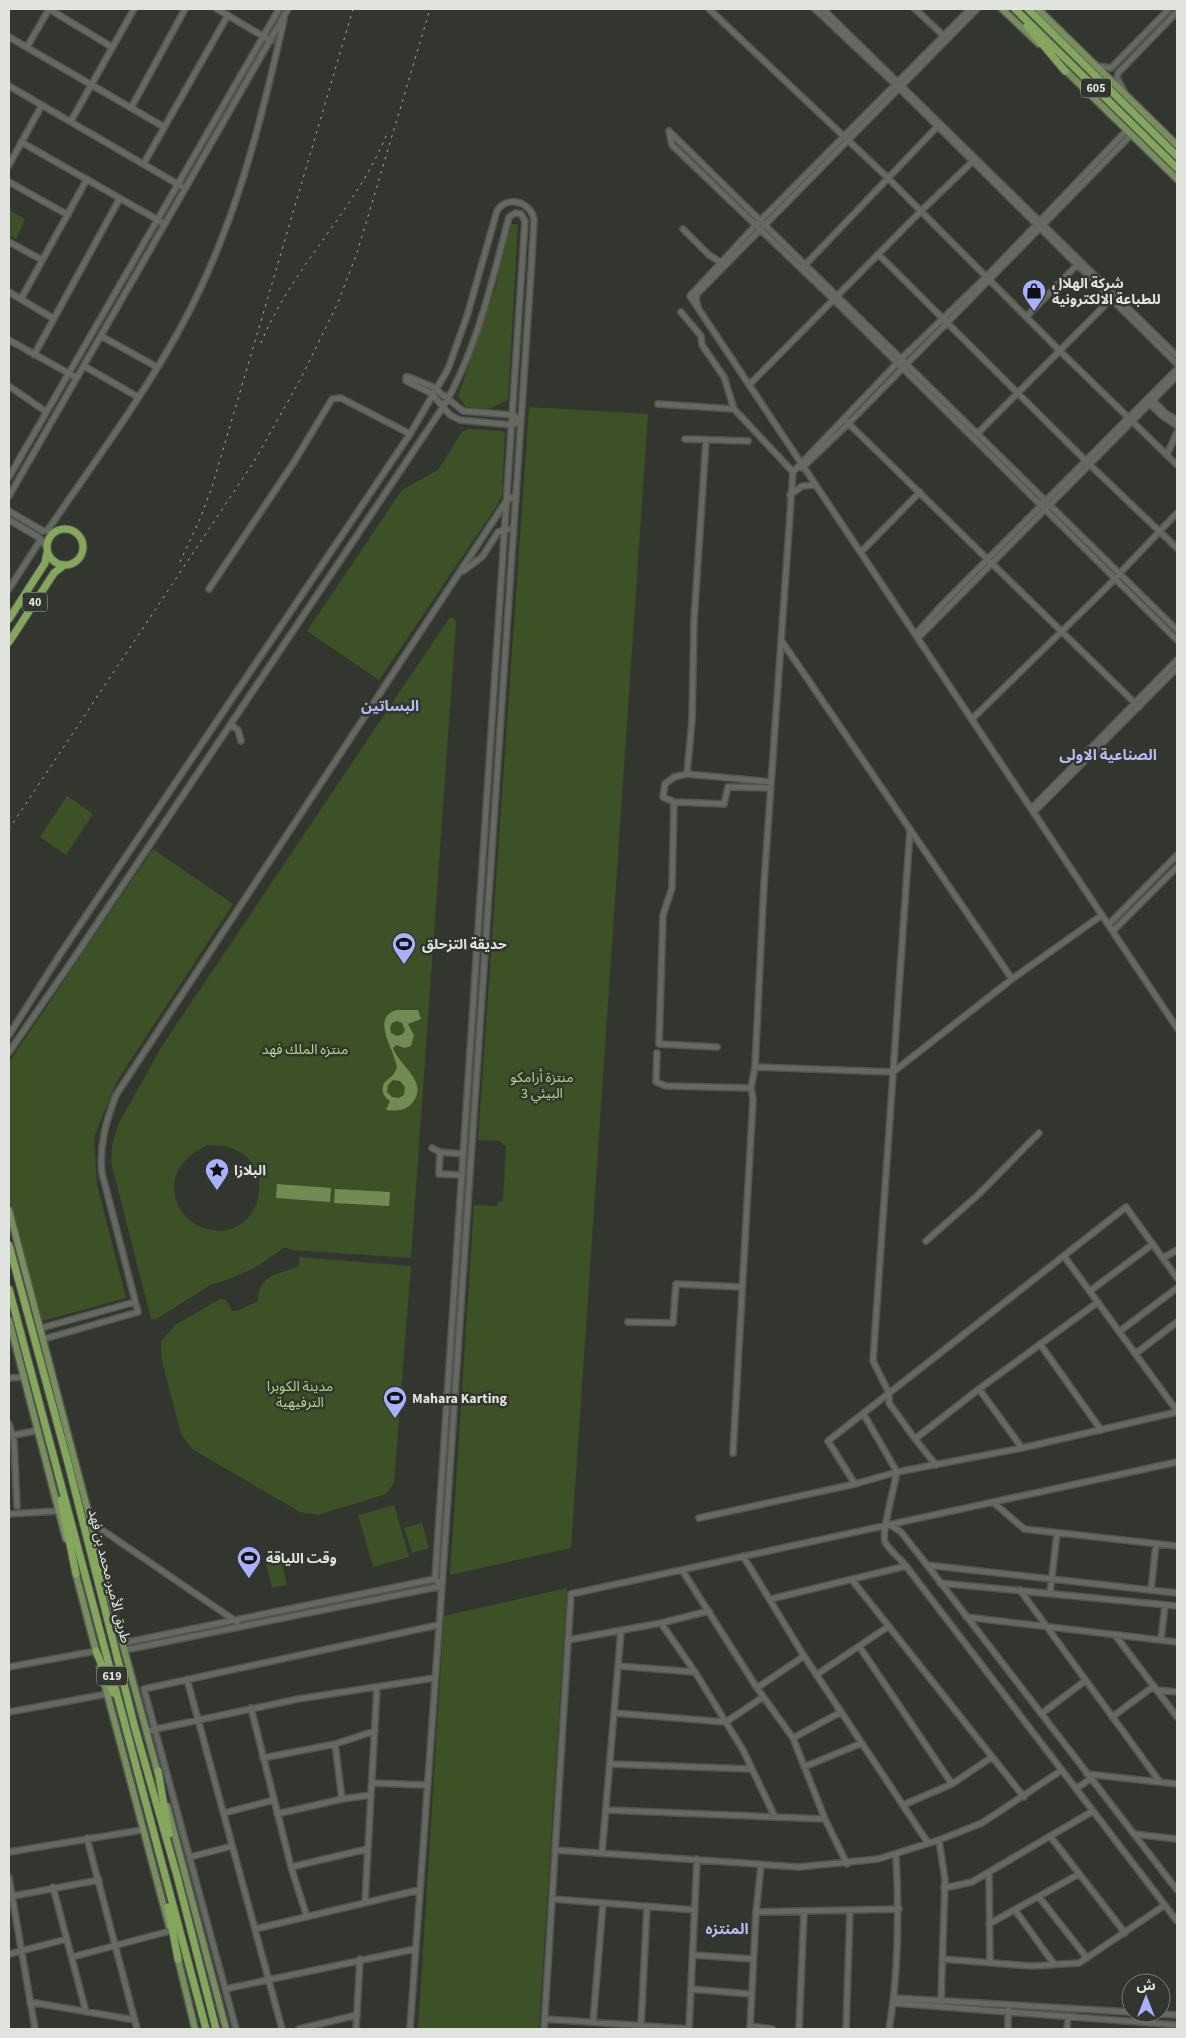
<svg xmlns="http://www.w3.org/2000/svg" width="1186" height="2038" font-family="'Source Sans 3','Noto Sans Arabic',sans-serif">
  <style>
    .green { fill: #3d5126; fill-rule: evenodd }
    .water { fill: #718b53; fill-rule: evenodd }
    .lines { fill: none; stroke-linecap: round; stroke-linejoin: round }
    .minor-casing { stroke: #52544f; stroke-width: 8 }
    .major-casing { stroke: #52544f; stroke-width: 9 }
    .highway-casing { stroke: #52544f; stroke-width: 9 }
    .minor { stroke: #656962; stroke-width: 5 }
    .major { stroke: #788e5f; stroke-width: 6 }
    .highway { stroke: #84a65d; stroke-width: 7 }
    .rail { stroke: #a8aba6; stroke-width: 1; stroke-dasharray: 2.5 5; stroke-linecap: butt }
    .labels { text-anchor: middle; stroke-width: 5; stroke-linejoin: round; paint-order: stroke }
    .shield { fill: #32362f; stroke: #acafaa; stroke-width: 1 }
    .shield-label { font-size: 12px; font-weight: bold; fill: #e1e3df }
    .poi-label { font-size: 14px; font-weight: bold; fill: #e1e3df; stroke: #32362f; text-anchor: start }
    .park-label { font-size: 14px; fill: #b0d785; stroke: #32362f }
    .street-label { font-size: 14px; fill: #e1e3df; stroke: #32362f }
    .neighbourhood-label { font-size: 15px; font-weight: bold; fill: #b5bcf4; stroke: #32362f }
  </style>
  <rect width="100%" height="100%" fill="#32362f"/>
  <path class="green" d="M9 210 25 219 16 239 9 235Z
    M511 224H518L508 400 488 409 466 407 458 396 494 292Z
    M529 407 648 414 571 1548 450 1575 474 1205 497 1206 498 1202 503 1201 506 1146 502 1145 501 1141 478 1140Z
    M469 429 501 431 505 433 502 494 498 504 379 680 307 631 402 490 438 470 462 432Z
    M450 617 454 618 456 623 411 1258 291 1250 285 1247 256 1267 229 1279 210 1285 155 1320 151 1319 111 1162 112 1144 119 1123 162 1046ZM209 1145C285 1144 266 1240 212 1230 203 1228 195 1225 188 1219 161 1191 176 1157 209 1145Z
    M67 796 93 814 66 855 40 837Z
    M153 849 233 904 117 1081 94 1137 97 1185 126 1298 42 1321 9 1198V1062Z
    M299 1257 411 1266 394 1483 386 1494 318 1515 300 1512 192 1449 181 1434 161 1357V1341L175 1325 220 1299 226 1300 232 1311H237L258 1301C259 1273 278 1276 299 1266Z
    M394 1505 409 1557 373 1567 358 1515Z
    M422 1523 429 1548 412 1553 404 1528Z
    M281 1560 287 1585 272 1588 266 1564Z
    M567 1588 539 2029H418L444 1616Z"/>
  <path class="water" d="M397 1010H418L421 1019 408 1024 414 1035 411 1046 405 1048 396 1045 393 1048C399 1066 430 1082 412 1103 406 1111 395 1111 386 1110L390 1101C383 1096 381 1091 384 1083L393 1075 397 1068C396 1052 369 1017 397 1010ZM397 1021 402 1023 405 1030 403 1034 397 1036 391 1033 390 1028 392 1023ZM393 1080 400 1081 405 1087 404 1095 399 1098 392 1097 387 1092 388 1085Z
    M277 1184 331 1188 330 1202 276 1198Z
    M335 1189 390 1192 389 1206 334 1203Z"/>
  <g class="lines">
    <g class="minor-casing">
      <path id="minor" d="M49 9 112 47
        M217 9 271 41
        M709 9 888 178 1060 351 1177 465
        M815 9 899 88 1177 364
        M823 9 1177 356
        M915 9 944 36
        M970 9 756 225 690 296 1177 1028
        M9 37 164 127
        M27 47 49 9
        M1098 66 1111 68 1169 9
        M9 86 181 186
        M1124 91 1117 78 1118 73 1177 12
        M131 108 185 9
        M71 121 134 9
        M21 142 165 224
        M144 163 228 15
        M9 165 42 105
        M9 182 68 215
        M683 229 709 255 722 263
        M9 242 42 260
        M878 254 1089 464 1177 548
        M804 266 937 127
        M9 292 54 319
        M21 299 87 179
        M698 306 696 300 697 294 977 9
        M681 312 701 336 702 345 724 377 734 409
        M1027 316 1077 265
        M101 336 157 367
        M9 340 77 378
        M34 355 120 198
        M84 366 138 397
        M409 377 433 387 463 411 513 415 521 421 512 425 460 420 450 415 431 393 406 381V377Z
        M749 385 921 211 974 160
        M9 386 45 411
        M1153 400 1165 413 1177 420
        M658 404 734 409 793 472
        M1150 404 1161 415 1177 426
        M847 422 1139 707
        M977 434 1112 298
        M685 439 748 441
        M1167 455 1177 432
        M802 468 849 423 1131 135
        M9 477 279 9
        M790 495 802 486 816 485
        M9 496 288 9
        M9 511 43 531H55
        M9 520 38 537 46 546
        M47 531C93 464 143 397 182 325 234 229 261 124 284 19
        M861 552 920 492
        M463 571 482 557 498 532 508 529
        M9 589 41 539
        M209 589 294 462 332 399 341 398 410 434
        M1177 630 669 131 672 145 834 300 1177 640
        M916 634 941 606 1177 369
        M918 638 1177 376
        M781 640 1012 979
        M972 719 1103 591 1177 513
        M231 725 238 730 241 741
        M687 774 692 720 694 621 706 440
        M771 788 728 787 724 804 674 802 663 797 665 784 674 777 687 774 771 782
        M674 802 672 888 663 915 659 1044 717 1047
        M1032 808 1177 660
        M1034 812 1177 668
        M910 830 873 1361 889 1393V1403L915 1439
        M1109 924 1177 855
        M1113 931 1177 867
        M9 1035 59 956 410 434 448 369 467 316 497 211C507 195 531 201 534 220L531 273 442 1586 125 1650
        M9 1052 74 958 443 407C477 350 492 281 509 217L515 213 521 214 525 221 435 1579 123 1643
        M657 1053 656 1082 666 1086 751 1088
        M755 1067 893 1072 1012 979 1102 915
        M432 1148 440 1152 463 1154
        M440 1152 439 1174 462 1175
        M926 1241 978 1195 1039 1133
        M1064 1256 1177 1411
        M1163 1258 1177 1250
        M1090 1291 1153 1244
        M628 1322 673 1323 676 1284 741 1287
        M41 1328 135 1302
        M1120 1331 1177 1288
        M44 1339 138 1312 102 1173C99 1146 106 1121 116 1095L507 500 512 497 516 500
        M1040 1344 1101 1430
        M1135 1354 1177 1322
        M9 1378 25 1377
        M979 1389 1022 1448
        M863 1413 897 1472C895 1483 881 1535 885 1542 889 1550 900 1558 906 1566L1177 1921
        M9 1424 14 1442 17 1506
        M10 1436 39 1430
        M733 1453 753 1099 751 1088 755 1067 764 884 793 472 902 358 987 276 1127 130
        M936 1465 915 1439 979 1389 1098 1302
        M855 1484 828 1441 1126 1207 1177 1278
        M993 1502 1024 1529 1177 1546
        M9 1514 58 1511
        M699 1518 855 1484 897 1472 1022 1448 1177 1412
        M92 1523 237 1622
        M887 1523 901 1532 927 1565 1177 1890
        M743 1556 804 1656 928 1843
        M927 1565 1177 1593
        M682 1570 757 1688 793 1738 825 1819 847 1864
        M852 1580 1024 1797
        M940 1583 1177 1606
        M1020 1590 1160 1782
        M1151 1590 1156 1544
        M1050 1593 1057 1533
        M771 1599 906 1566
        M966 1617 1177 1642
        M661 1623 695 1672 743 1750 774 1815
        M1115 1635 1177 1717
        M568 1640 661 1623 709 1611
        M1161 1640 1165 1605
        M859 1646 952 1784
        M618 1666 695 1672
        M9 1667 96 1651
        M816 1675 889 1626
        M187 1679 282 2029
        M757 1688 804 1656
        M1156 1690 1177 1692
        M251 1708 291 1867 307 1917
        M9 1712 107 1694
        M614 1713 726 1722 763 1697
        M1041 1714 1085 1681
        M1112 1717 1154 1686
        M147 1731 298 1699 434 1678
        M793 1738 841 1712
        M335 1744 342 1799
        M263 1758 335 1744 375 1731
        M610 1764 752 1769
        M804 1767 862 1743
        M1087 1774 1177 1784
        M372 1783 426 1785
        M1076 1789 1090 1779
        M903 1805 952 1784 992 1757
        M606 1810 825 1819
        M224 1813 274 1800
        M277 1814 342 1799 371 1795
        M1134 1834 1177 1839
        M1050 1836 1125 1933
        M87 1838 137 2029
        M939 1840 945 1880 941 2001
        M555 1850 799 1867 878 1859 939 1840 982 1823 1062 1770
        M9 1852 142 1830
        M602 1853 621 1631
        M190 1857 232 1846
        M291 1867 367 1849
        M989 1872 990 1962
        M9 1878 35 2029
        M53 1887 86 2012
        M944 1888 972 1882 1093 1811
        M13 1896 99 1880
        M1039 1897 1087 1958
        M552 1899 695 1910
        M365 1902 377 1687
        M1015 1910 1054 1964
        M756 1912 899 1909
        M989 1924 1079 1874
        M255 1929 419 1890
        M9 1954 67 1939
        M693 1955 753 1959
        M72 1957 170 1931
        M942 1959 1032 1966 1079 1963 1165 1905
        M225 1989 415 1949
        M691 1989 751 1994
        M894 1998 1131 2012
        M30 2002 135 2020
        M894 2003 1177 2025
        M1143 2013 1177 2015
        M545 2019 689 2029
        M593 2022 603 1903
        M641 2026 647 1906
        M750 2026 772 2029
        M236 2029 144 1689 438 1625
        M299 2029 357 2015
        M356 2029 360 1959
        M410 2029 442 1586 435 1579
        M544 2029 571 1594 1177 1462
        M689 2029 697 1859
        M750 2029 756 1912 761 1866
        M799 2029 804 1912
        M846 2029 850 1911
        M889 2029C899 1972 899 1913 896 1855
        M1008 2029V2010
        M1067 2029 1068 2016"/>
    </g>
    <g class="major-casing">
      <path id="major" d="M1002 9 1039 44
        M1038 9 1177 145
        M1062 67 1177 179
        M9 1210 100 1557
        M9 1320 66 1539
        M75 1571 97 1655
        M105 1579 158 1774
        M100 1667 169 1926
        M167 1806 226 2029
        M177 1955 195 2029"/>
    </g>
    <g class="highway-casing">
      <path id="highway" d="M1015 9 1177 168
        M1028 9 1177 156
        M1027 26 1065 71
        M47 547a18 18 0 1 1 36 0a18 18 0 1 1-36 0Z
        M9 619 45 563 47 553
        M9 642 54 573 64 565
        M9 1245 68 1463 135 1728 177 1876 216 2029
        M9 1289 206 2029
        M61 1500 76 1574
        M92 1541 106 1583
        M96 1651 113 1693
        M158 1771 169 1834
        M168 1907 178 1959"/>
    </g>
    <use href="#minor" class="minor"/>
    <use href="#major" class="major"/>
    <use href="#highway" class="highway"/>
    <path class="rail" d="M261 343C292 267 355 211 386 136
      M180 562 200 519 212 487 353 9
      M9 829 255 460 300 380 337 305 357 253 430 9"/>
  </g>
  <defs>
    <g id="shop-pin" transform="scale(1.25)"><path d="M0 17L-7.5 6A9.5 9.5 0 1 1 7.5 6Z" fill="#a9b0fc" stroke="#32362f"/><path d="M-5-2.5h2.3a2.7 3.5 0 0 1 5.4 0H5L5.5 6h-11ZM-1.5-2.5h3a1.5 2.3 0 0 0-3 0Z" fill="#111"/></g>
    <g id="stadium-pin" transform="scale(1.25)"><path d="M0 17L-7.5 6A9.5 9.5 0 1 1 7.5 6Z" fill="#a9b0fc" stroke="#32362f"/><path d="M0-5a6.5 5 0 1 0 0 10a6.5 5 0 1 0 0-10ZM-3.5-1.8h7v3.6h-7Z" fill="#111"/></g>
    <g id="sight-pin" transform="scale(1.25)"><path d="M0 17L-7.5 6A9.5 9.5 0 1 1 7.5 6Z" fill="#a9b0fc" stroke="#32362f"/><path d="M0-6L1.8-2.2L6-1.7L2.9 1.2L3.7 5.4L0 3.3L-3.7 5.4L-2.9 1.2L-6-1.7L-1.8-2.2Z" fill="#111"/></g>
  </defs>
  <g fill-rule="evenodd">
    <use href="#shop-pin" x="1034" y="291"/>
    <use href="#stadium-pin" x="404" y="944"/>
    <use href="#sight-pin" x="217" y="1170"/>
    <use href="#stadium-pin" x="395" y="1398"/>
    <use href="#stadium-pin" x="249" y="1558"/>
  </g>
  <g class="labels">
    <g class="shield">
      <rect x="1081" y="78.5" width="30" height="19" rx="4"/>
      <rect x="22.5" y="592.5" width="25" height="19" rx="4"/>
      <rect x="97" y="1666.5" width="30" height="19" rx="4"/>
    </g>
    <g class="shield-label">
      <text x="1096" y="92">605</text>
      <text x="35" y="606">40</text>
      <text x="112" y="1680">619</text>
    </g>
    <g class="poi-label">
      <text x="1052" y="288">شركة الهلال<tspan x="1052" dy="16">للطباعة الالكترونية</tspan></text>
      <text x="422" y="949">حديقة التزحلق</text>
      <text x="234" y="1175">البلازا</text>
      <text x="412" y="1403">Mahara Karting</text>
      <text x="266" y="1563">وقت اللياقة</text>
    </g>
    <g class="park-label">
      <text x="305" y="1054">منتزه الملك فهد</text>
      <text x="542" y="1082">منتزة أرامكو<tspan x="542" dy="16">البيئي 3</tspan></text>
      <text x="300" y="1391">مدينة الكوبرا<tspan x="300" dy="16">الترفيهية</tspan></text>
    </g>
    <g class="street-label">
      <text transform="translate(110 1576) rotate(76)" y="5">طريق الأمير محمد بن فهد</text>
    </g>
    <g class="neighbourhood-label">
      <text x="390" y="711">البساتين</text>
      <text x="1108" y="760">الصناعية الاولى</text>
      <text x="727" y="1934">المنتزه</text>
    </g>
  </g>
  <rect width="1186" height="2038" fill="none" stroke="#e1e3df" stroke-width="20"/>
  <g transform="translate(1146 1998)"><circle r="24" fill="#32362f" stroke="#787b75"/>
  <path d="M0-4L9 19L0 12L-9 19Z" fill="#a9b0fc"/>
  <text y="-8" font-size="14" font-weight="bold" text-anchor="middle" fill="#e1e3df">ش</text>
  </g>
</svg>
